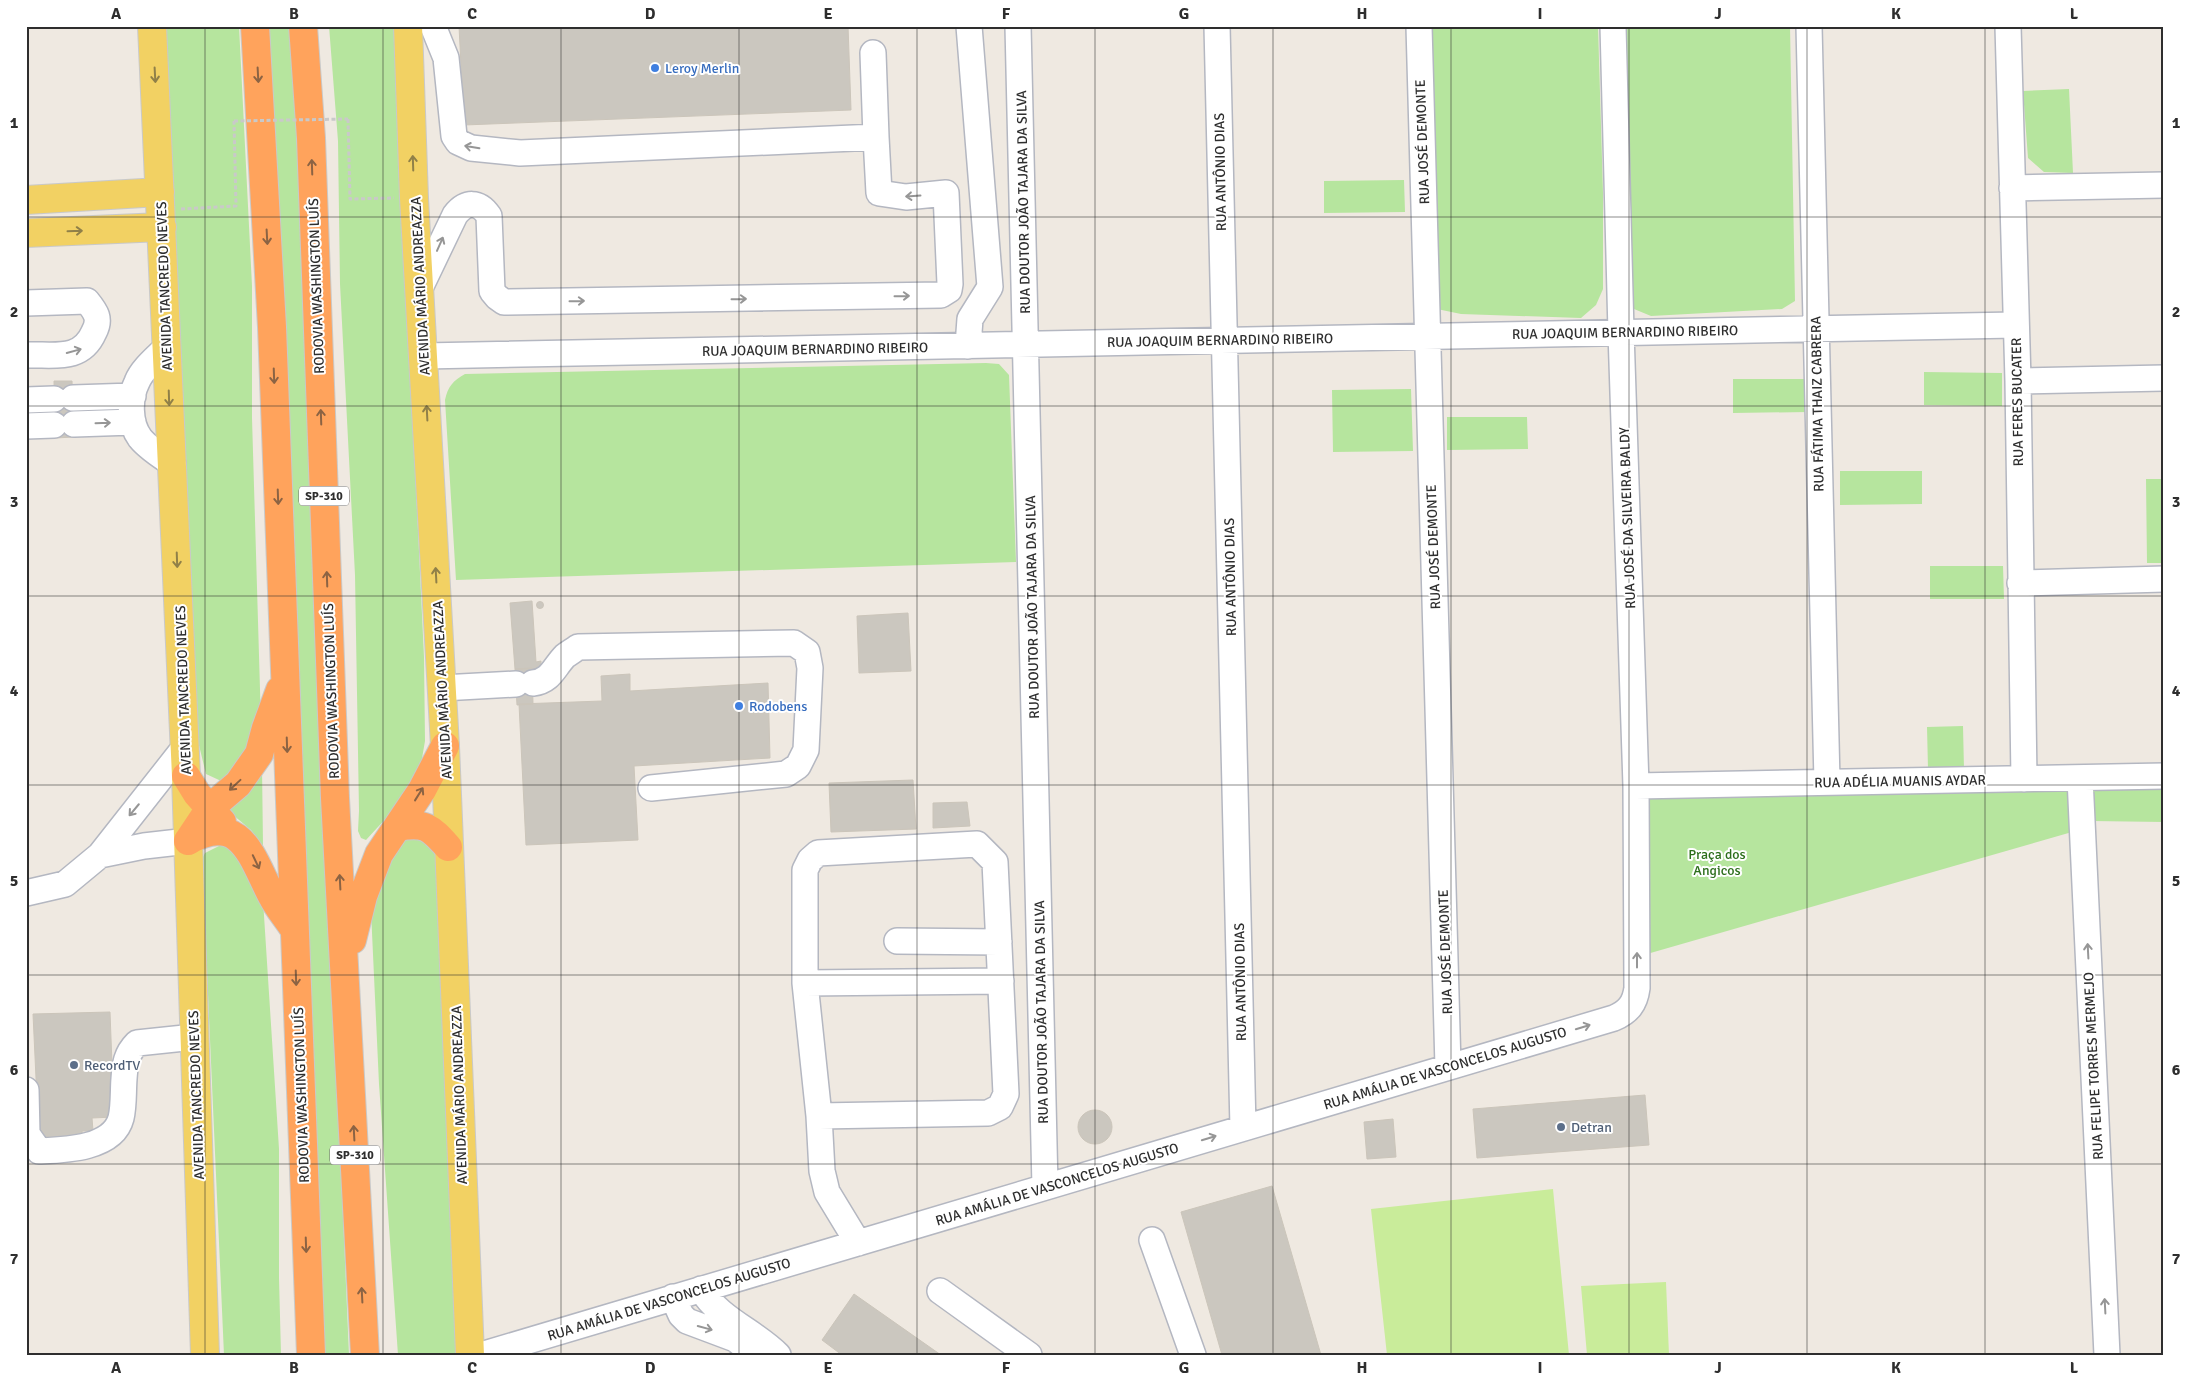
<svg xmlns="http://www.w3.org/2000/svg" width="2190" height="1381" font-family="Signika,sans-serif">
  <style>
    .green { fill: #b6e59e }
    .pitch { fill: #c9ec9a }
    .building { fill: #cbc7bf; stroke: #cbc5ba }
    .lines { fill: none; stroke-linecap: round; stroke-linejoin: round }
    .minor-casing { stroke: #b4b7c1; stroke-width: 28 }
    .major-casing { stroke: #c9c9c9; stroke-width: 30 }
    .highway-casing { stroke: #c9c9c9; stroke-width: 30 }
    .path { stroke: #c9c9c9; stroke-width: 3; stroke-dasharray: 4 2.5; stroke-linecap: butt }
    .minor { stroke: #fff; stroke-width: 25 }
    .major { stroke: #f2d163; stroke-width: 28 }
    .highway { stroke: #ffa35c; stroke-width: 28 }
    .path-bridge { stroke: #c9c9c9; stroke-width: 3; stroke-dasharray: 4 2.5; stroke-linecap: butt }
    .oneway { stroke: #908048 }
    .oneway2 { stroke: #8c6343 }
    .oneway3 { stroke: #969696 }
    .grid { fill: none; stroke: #2e2e2e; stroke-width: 1; stroke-opacity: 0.55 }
    .shop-dot { fill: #3f7fe0; stroke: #fff; stroke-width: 2 }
    .service-dot { fill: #5c6f8a; stroke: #fff; stroke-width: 2 }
    .labels { text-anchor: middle; stroke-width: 4; stroke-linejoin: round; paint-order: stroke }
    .shield { fill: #fff; stroke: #6d6d6d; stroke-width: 1 }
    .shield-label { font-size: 12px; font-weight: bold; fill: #2e2e2e }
    .shop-label { font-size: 14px; fill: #366cbe; stroke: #fff; text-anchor: start }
    .street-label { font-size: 14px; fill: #2e2e2e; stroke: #fff }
    .park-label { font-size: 14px; fill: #2c6e1b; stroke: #fff }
    .service-label { font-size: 14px; fill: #4e5e75; stroke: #fff; text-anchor: start }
    .neatline { fill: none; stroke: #2e2e2e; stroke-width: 2 }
    .grid-label { font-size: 16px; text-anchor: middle; font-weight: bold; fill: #2e2e2e }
  </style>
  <rect width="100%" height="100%" fill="#efe9e1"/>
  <path class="green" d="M166 26H239L252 286V418L261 723 229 780H219L206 774 197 737Z
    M266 26H290L297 147 349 1355H322Z
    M329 26H399L406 190 414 446 424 657 425 741 420 770 389 815 366 840 361 838 358 831 359 811 355 575 340 284 338 141Z
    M1426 26H1598L1603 193V289L1596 305 1581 318 1461 314 1437 309Z
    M1622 26H1790L1795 301 1782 309 1651 316 1634 309 1627 287Z
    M2069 89 2073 173 2044 172 2028 158 2023 91Z
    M1404 180 1405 212 1324 213V181Z
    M986 363 999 364 1009 375 1016 562 456 580 445 400C448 386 453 381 465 374Z
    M1924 372 2002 373V406L1924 405Z
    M1733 379H1807L1808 412 1733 413Z
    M1411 389 1413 451 1333 452 1332 390Z
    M1447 417H1527L1528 449 1447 450Z
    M1840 471H1922V504L1840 505Z
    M2146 479H2164V563H2147Z
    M1930 566H2003L2004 599H1930Z
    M1963 726 1964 769H1928L1927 727Z
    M262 766 263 846 251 830 226 809Z
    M2164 779V822L2091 821 2090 781Z
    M2067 785 2072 832 1647 954 1646 794Z
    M415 835 431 843 436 856 459 1355H398L379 1084 371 911 396 840Z
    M221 845 229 847 241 857 263 900 279 1149V1278L281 1355H224L202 859 205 853Z"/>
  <path class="pitch" d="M1553 1189 1569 1355H1387L1371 1209Z
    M1666 1282 1669 1355H1587L1581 1286Z"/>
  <path class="building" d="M459 26H848L851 110 464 125Z
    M54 381H72L74 437 55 438Z
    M532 601 536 662 541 661V669H515L510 603Z
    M536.5 605a3.5 3.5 0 1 1 7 0a3.5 3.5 0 1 1-7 0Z
    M908 613 911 671 859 673 857 616Z
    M532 668 533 704 517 705 515 669Z
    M630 674V691L768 683 770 758 634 766 638 840 526 845 519 704 602 701 601 676Z
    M913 780 916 829 831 832 829 783Z
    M967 802 970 826 933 828V803Z
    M110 1012 114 1117 92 1118 93 1131H82L83 1141 39 1142 33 1014Z
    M1645 1095 1649 1145 1477 1158 1473 1109Z
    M1078 1127a17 17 0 1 1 34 0a17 17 0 1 1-34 0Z
    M1393 1119 1396 1157 1367 1159 1364 1122Z
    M1272 1186 1321 1355H1222L1181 1212Z
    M854 1294 941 1355H842L822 1340Z"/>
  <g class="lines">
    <g class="minor-casing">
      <path id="minor" d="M1018 26 1045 1187
        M1217 26 1243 1128
        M1419 26 1448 1067
        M1809 26 1827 782
        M2008 26 2018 381 2024 779
        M873 53 876 137
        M2012 188 2164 185
        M420 288 455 215C466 201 479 201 489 216L492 291 497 297 504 302 941 295 949 290 950 284 946 193 906 197 879 193 876 137 520 153 471 148 458 142 454 136 446 58 433 26
        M26 303 87 301C96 312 101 319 94 332 81 362 54 354 26 355
        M968 346 970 319 990 287 969 26
        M167 347C157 357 142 369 137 382 129 398 129 423 140 438 148 448 162 457 173 464
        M424 356 2015 325
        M2018 381 2164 378
        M73 398 133 396
        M26 400 54 399
        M74 424 133 422
        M26 426 54 425
        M2020 583 2164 579
        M533 683C551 681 554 667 565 656 569 653 574 650 578 647L794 643 807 652 810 668 806 750 798 766 786 774 651 788
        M442 688 516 684
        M2080 778 2107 1355
        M1636 786 2164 776
        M100 855 144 846 188 841
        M26 893 65 884 100 855 185 747
        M897 941 999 942
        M805 983 1001 981
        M26 1090 27 1134 39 1151C64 1150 113 1149 121 1118 124 1106 123 1091 124 1079 125 1064 126 1054 137 1043L194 1037
        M819 1116 988 1113 1000 1107 1006 1094 995 862 977 844 818 853 810 860 805 870V983L819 1116 822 1171 827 1192 858 1243
        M1152 1240 1193 1355
        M701 1289C719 1319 754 1331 778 1355
        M940 1291 1029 1355
        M673 1297 681 1315 687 1321 735 1339 756 1355
        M481 1355 1614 1018C1628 1012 1635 1004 1637 988L1636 786 1621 332 1613 26"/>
    </g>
    <g class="major-casing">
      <path id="major" d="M152 26 186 776 205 1355
        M408 26 414 198 445 746 470 1355
        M26 200 160 192
        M26 233 162 227"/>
    </g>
    <g class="highway-casing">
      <path id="highway" d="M255 26 272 327 311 1355
        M303 26 311 138 335 798 365 1355
        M186 776 197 794 222 822
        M398 827C425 822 430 827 448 847
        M188 841 210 808 238 784 259 754 266 728 280 690
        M188 841C242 810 252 859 272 896 278 908 287 918 294 929
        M352 940 363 896 379 854 422 790 445 746"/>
    </g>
    <path class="path" d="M348 119 350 199 394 198
      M181 209 236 206 234 121"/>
    <use href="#minor" class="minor"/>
    <use href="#major" class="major"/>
    <use href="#highway" class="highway"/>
    <path class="path-bridge" d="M234 121 348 119"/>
  </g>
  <defs><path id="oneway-shaft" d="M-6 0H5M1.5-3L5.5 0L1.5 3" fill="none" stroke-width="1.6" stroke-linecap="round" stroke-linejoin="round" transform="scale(1.25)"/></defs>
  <g class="oneway">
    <use href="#oneway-shaft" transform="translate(155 75) rotate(87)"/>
    <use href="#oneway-shaft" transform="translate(413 163) rotate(-92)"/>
    <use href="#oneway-shaft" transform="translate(75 231) rotate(-2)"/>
    <use href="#oneway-shaft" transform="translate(169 398) rotate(88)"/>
    <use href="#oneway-shaft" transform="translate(427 413) rotate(-93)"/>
    <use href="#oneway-shaft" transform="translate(177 560) rotate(88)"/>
    <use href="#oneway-shaft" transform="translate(436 575) rotate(-93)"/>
  </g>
  <g class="oneway2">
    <use href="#oneway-shaft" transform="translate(258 75) rotate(87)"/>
    <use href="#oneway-shaft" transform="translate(312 167) rotate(-92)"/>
    <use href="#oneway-shaft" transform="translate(267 237) rotate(87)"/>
    <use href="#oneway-shaft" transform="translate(274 376) rotate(88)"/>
    <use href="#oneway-shaft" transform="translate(321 417) rotate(-92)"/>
    <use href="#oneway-shaft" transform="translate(278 497) rotate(88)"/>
    <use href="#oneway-shaft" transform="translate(327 579) rotate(-92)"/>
    <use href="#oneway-shaft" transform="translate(287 745) rotate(88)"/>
    <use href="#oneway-shaft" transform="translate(235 785) rotate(137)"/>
    <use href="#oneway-shaft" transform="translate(419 794) rotate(-58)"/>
    <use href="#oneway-shaft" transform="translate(256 862) rotate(65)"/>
    <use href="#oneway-shaft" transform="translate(340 882) rotate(-93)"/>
    <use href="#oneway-shaft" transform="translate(296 978) rotate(88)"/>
    <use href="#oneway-shaft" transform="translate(354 1133) rotate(-93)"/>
    <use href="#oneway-shaft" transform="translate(306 1245) rotate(88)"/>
    <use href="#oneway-shaft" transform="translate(362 1295) rotate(-93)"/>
  </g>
  <g class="oneway3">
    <use href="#oneway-shaft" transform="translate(472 147) rotate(-171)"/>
    <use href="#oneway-shaft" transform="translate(913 196) rotate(176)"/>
    <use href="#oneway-shaft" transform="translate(440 244) rotate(-66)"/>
    <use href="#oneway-shaft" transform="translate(902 296) rotate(-1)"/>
    <use href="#oneway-shaft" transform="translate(739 299) rotate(-1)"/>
    <use href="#oneway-shaft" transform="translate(577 301) rotate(-1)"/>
    <use href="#oneway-shaft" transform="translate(74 351) rotate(-15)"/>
    <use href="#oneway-shaft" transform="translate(103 423) rotate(-2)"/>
    <use href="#oneway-shaft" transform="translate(134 810) rotate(130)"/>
    <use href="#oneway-shaft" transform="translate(2088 951) rotate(-93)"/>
    <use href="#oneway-shaft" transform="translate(1637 960) rotate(-90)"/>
    <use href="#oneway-shaft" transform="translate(1583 1027) rotate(-17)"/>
    <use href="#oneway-shaft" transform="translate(1209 1138) rotate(-17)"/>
    <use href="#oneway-shaft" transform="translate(2105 1306) rotate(-93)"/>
    <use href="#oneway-shaft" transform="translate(705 1328) rotate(15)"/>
  </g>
  <path class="grid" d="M205 26V1355M383 26V1355M561 26V1355M739 26V1355M917 26V1355M1095 26V1355M1273 26V1355M1451 26V1355M1629 26V1355M1807 26V1355M1985 26V1355M26 217H2164M26 406H2164M26 596H2164M26 785H2164M26 975H2164M26 1164H2164"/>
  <g class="shop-dot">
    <circle cx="655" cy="68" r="5"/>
    <circle cx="739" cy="706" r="5"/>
  </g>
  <g class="service-dot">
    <circle cx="74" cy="1065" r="5"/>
    <circle cx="1561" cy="1127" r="5"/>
  </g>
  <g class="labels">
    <g class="shield">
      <rect x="299" y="486.5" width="50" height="19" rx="4"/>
      <rect x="330" y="1145.5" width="50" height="19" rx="4"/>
    </g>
    <g class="shield-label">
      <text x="324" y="500">SP-310</text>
      <text x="355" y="1159">SP-310</text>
    </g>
    <g class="shop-label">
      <text x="665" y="73">Leroy Merlin</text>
      <text x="749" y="711">Rodobens</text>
    </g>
    <g class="street-label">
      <text transform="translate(1422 142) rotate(-92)" y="5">RUA JOSÉ DEMONTE</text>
      <text transform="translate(1220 172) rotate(-91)" y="5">RUA ANTÔNIO DIAS</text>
      <text transform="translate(1023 202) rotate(-91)" y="5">RUA DOUTOR JOÃO TAJARA DA SILVA</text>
      <text transform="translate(164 286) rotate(-92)" y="5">AVENIDA TANCREDO NEVES</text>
      <text transform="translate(316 286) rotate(-92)" y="5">RODOVIA WASHINGTON LUÍS</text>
      <text transform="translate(420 286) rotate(-93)" y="5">AVENIDA MÁRIO ANDREAZZA</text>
      <text transform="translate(1625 332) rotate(-1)" y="5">RUA JOAQUIM BERNARDINO RIBEIRO</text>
      <text transform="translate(1220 340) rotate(-1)" y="5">RUA JOAQUIM BERNARDINO RIBEIRO</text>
      <text transform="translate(815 349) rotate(-1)" y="5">RUA JOAQUIM BERNARDINO RIBEIRO</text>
      <text transform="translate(2017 402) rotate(-91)" y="5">RUA FERES BUCATER</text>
      <text transform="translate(1817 404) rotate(-91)" y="5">RUA FÁTIMA THAIZ CABRERA</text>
      <text transform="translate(1627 518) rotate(-92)" y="5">RUA JOSÉ DA SILVEIRA BALDY</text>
      <text transform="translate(1433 547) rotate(-92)" y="5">RUA JOSÉ DEMONTE</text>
      <text transform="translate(1230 577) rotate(-91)" y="5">RUA ANTÔNIO DIAS</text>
      <text transform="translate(1032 607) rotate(-91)" y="5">RUA DOUTOR JOÃO TAJARA DA SILVA</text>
      <text transform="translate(183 690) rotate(-92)" y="5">AVENIDA TANCREDO NEVES</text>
      <text transform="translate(442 690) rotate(-93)" y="5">AVENIDA MÁRIO ANDREAZZA</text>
      <text transform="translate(331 691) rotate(-92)" y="5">RODOVIA WASHINGTON LUÍS</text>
      <text transform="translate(1900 781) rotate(-1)" y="5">RUA ADÉLIA MUANIS AYDAR</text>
      <text transform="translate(1445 952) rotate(-92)" y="5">RUA JOSÉ DEMONTE</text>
      <text transform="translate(1240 982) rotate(-91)" y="5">RUA ANTÔNIO DIAS</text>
      <text transform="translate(1041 1012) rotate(-91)" y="5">RUA DOUTOR JOÃO TAJARA DA SILVA</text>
      <text transform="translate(2093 1066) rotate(-93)" y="5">RUA FELIPE TORRES MERMEJO</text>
      <text transform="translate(1445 1068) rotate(-17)" y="5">RUA AMÁLIA DE VASCONCELOS AUGUSTO</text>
      <text transform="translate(196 1095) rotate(-92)" y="5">AVENIDA TANCREDO NEVES</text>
      <text transform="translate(301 1095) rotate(-92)" y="5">RODOVIA WASHINGTON LUÍS</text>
      <text transform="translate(459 1095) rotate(-92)" y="5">AVENIDA MÁRIO ANDREAZZA</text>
      <text transform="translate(1057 1184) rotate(-17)" y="5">RUA AMÁLIA DE VASCONCELOS AUGUSTO</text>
      <text transform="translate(669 1299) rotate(-17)" y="5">RUA AMÁLIA DE VASCONCELOS AUGUSTO</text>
    </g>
    <g class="park-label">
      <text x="1717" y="859">Praça dos<tspan x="1717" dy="16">Angicos</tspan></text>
    </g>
    <g class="service-label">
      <text x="84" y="1070">RecordTV</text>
      <text x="1571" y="1132">Detran</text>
    </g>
  </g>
  <rect width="2190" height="1381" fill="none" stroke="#ffffff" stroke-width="55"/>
  <rect x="28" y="28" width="2134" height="1326" class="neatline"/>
  <g class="grid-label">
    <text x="116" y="19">A</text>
    <text x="294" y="19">B</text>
    <text x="472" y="19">C</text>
    <text x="650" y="19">D</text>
    <text x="828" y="19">E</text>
    <text x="1006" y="19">F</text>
    <text x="1184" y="19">G</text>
    <text x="1362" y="19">H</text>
    <text x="1540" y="19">I</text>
    <text x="1718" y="19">J</text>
    <text x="1896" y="19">K</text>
    <text x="2074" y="19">L</text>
    <text x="14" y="128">1</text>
    <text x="2176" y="128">1</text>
    <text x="14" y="317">2</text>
    <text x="2176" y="317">2</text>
    <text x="14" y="507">3</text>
    <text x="2176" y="507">3</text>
    <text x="14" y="696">4</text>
    <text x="2176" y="696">4</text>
    <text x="14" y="886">5</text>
    <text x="2176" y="886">5</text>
    <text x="14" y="1075">6</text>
    <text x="2176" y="1075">6</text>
    <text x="14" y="1264">7</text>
    <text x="2176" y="1264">7</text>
    <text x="116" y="1373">A</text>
    <text x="294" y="1373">B</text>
    <text x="472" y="1373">C</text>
    <text x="650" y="1373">D</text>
    <text x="828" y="1373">E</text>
    <text x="1006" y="1373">F</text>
    <text x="1184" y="1373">G</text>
    <text x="1362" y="1373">H</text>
    <text x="1540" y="1373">I</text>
    <text x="1718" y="1373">J</text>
    <text x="1896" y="1373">K</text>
    <text x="2074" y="1373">L</text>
  </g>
</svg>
